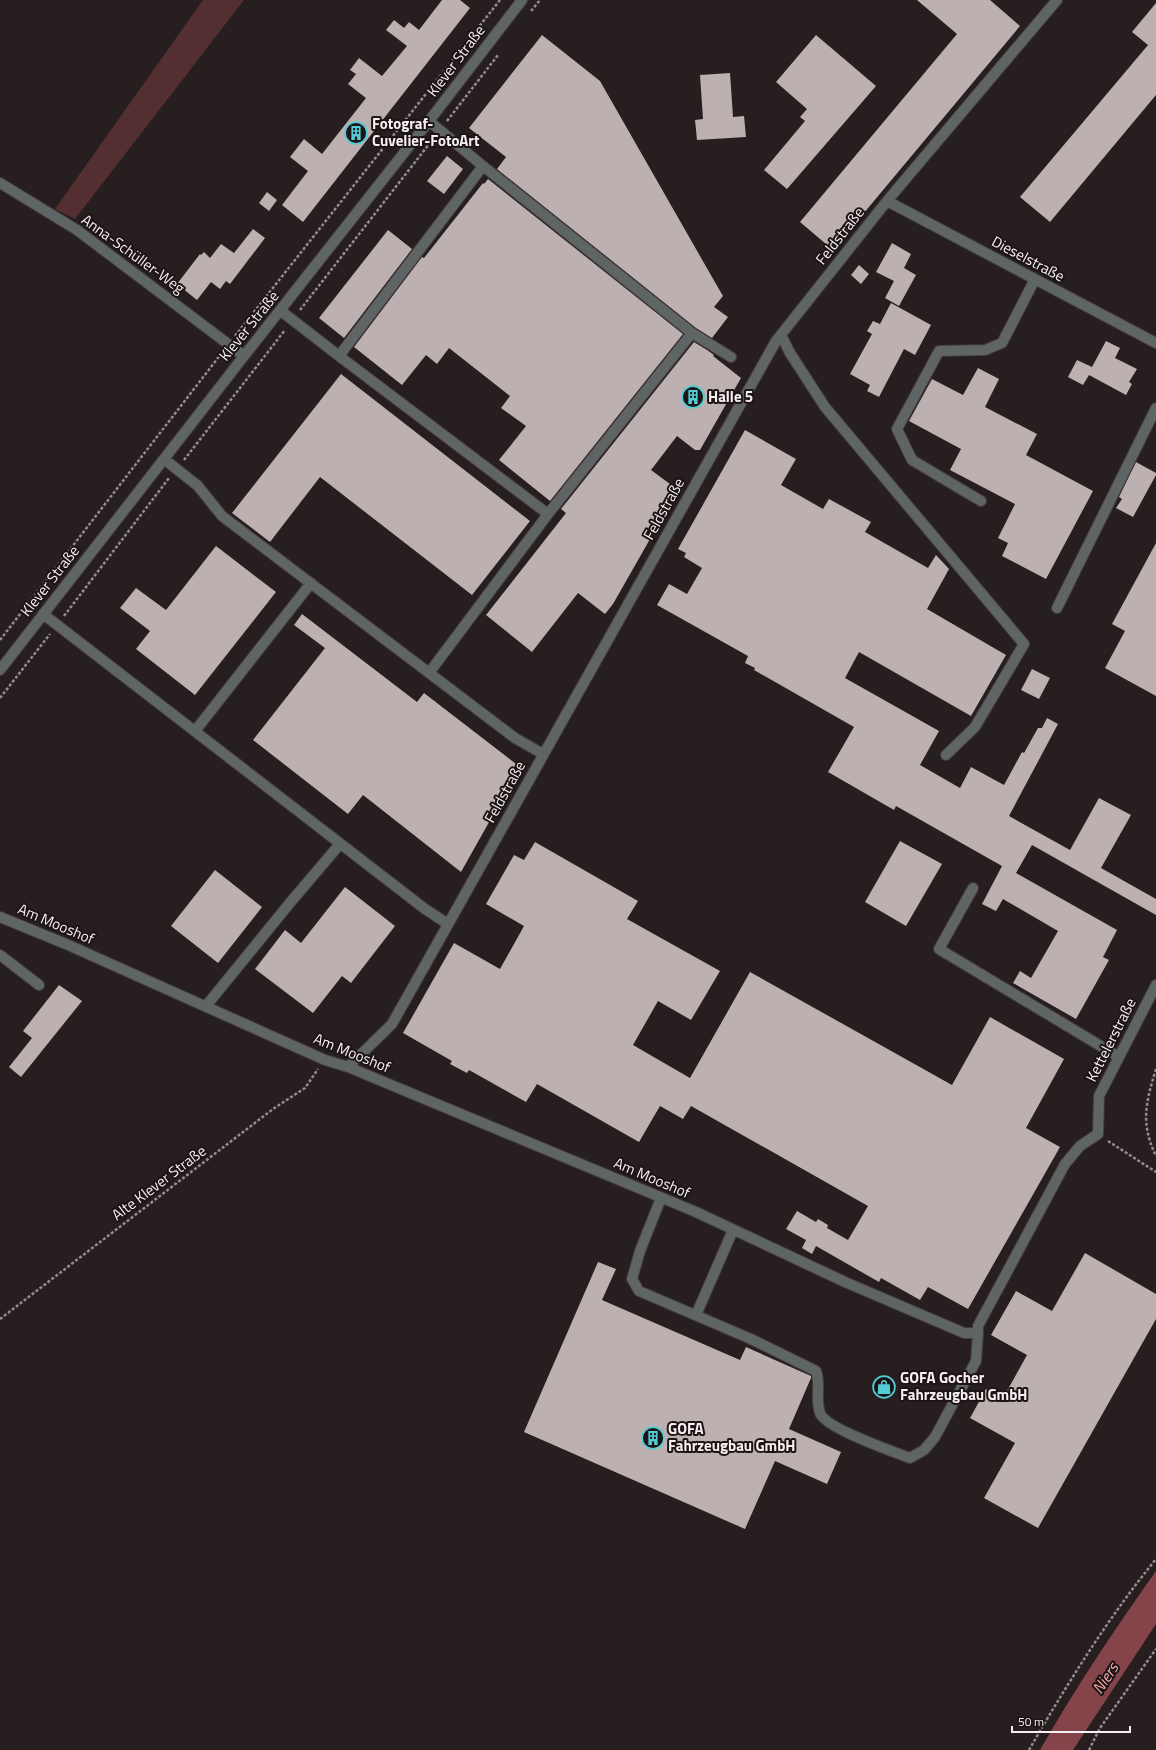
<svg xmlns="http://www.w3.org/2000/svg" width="1156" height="1750" font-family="'Titillium Web',sans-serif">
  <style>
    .green { fill: #532f31 }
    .water { fill: #844449 }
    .building { fill: #bcb0b0 }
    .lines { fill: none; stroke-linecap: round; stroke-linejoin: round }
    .minor-casing { stroke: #443b3c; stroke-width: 12 }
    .path { stroke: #948c8d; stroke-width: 2.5; stroke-dasharray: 3 2; stroke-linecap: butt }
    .minor { stroke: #5f6465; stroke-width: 10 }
    .labels { text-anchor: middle; stroke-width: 4; stroke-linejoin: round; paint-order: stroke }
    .street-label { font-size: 15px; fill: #f7f0f1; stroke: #1d1515 }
    .poi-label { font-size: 15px; font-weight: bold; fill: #f7f0f1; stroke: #1d1515; text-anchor: start }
    .water-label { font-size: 16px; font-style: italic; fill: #f9aaae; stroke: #1d1515 }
  </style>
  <rect width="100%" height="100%" fill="#271e1f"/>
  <path class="green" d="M203 0H244L75 219 55 209Z"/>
  <path class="water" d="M1156 1571V1624L1073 1750H1040C1075 1688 1115 1629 1156 1571Z"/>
  <path class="building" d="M442 0H460L470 8 303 222 282 205 308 171 290 157 304 139 322 154 366 98 348 84 356 74 350 70 359 58 382 76 407 46 386 30 394 20 404 28 409 22 419 30Z
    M917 0H990L1020 26 833 250 800 222 957 34Z
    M1156 3V95L1050 222 1020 197 1148 45 1132 32Z
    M542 35 600 81 712 277 723 296 714 307 728 317 712 338 696 328 497 169 506 157 469 128Z
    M816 35 876 86 787 189 764 170 805 121 800 117 807 109 776 82Z
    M730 73 733 117 744 116 746 137 697 140 695 120 703 119 700 75Z
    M447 156 463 169 444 194 427 181Z
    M488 179 683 334 550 501 499 460 526 426 501 408 510 396 449 348 437 364 426 355 402 385 354 347 422 257 424 258 483 183 484 184Z
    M267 192 277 200 269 211 259 203Z
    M253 229 265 238 230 284 226 281 220 289 211 282 197 300 177 284 200 254 201 255 204 252 210 258 221 244 234 253Z
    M388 230 412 249 344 338 319 318Z
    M892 243 911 254 904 268 916 275 899 306 885 298 894 281 876 272Z
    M859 265 869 274 861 284 851 275Z
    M891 303 931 325 915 355 904 349 879 397 867 391 870 385 850 374 872 334 867 331 873 321 880 324Z
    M1106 341 1120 348 1115 358 1137 369 1129 382 1132 384 1126 395 1089 375 1083 385 1068 377 1077 360 1092 367Z
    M694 342 707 350 714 355 713 356 741 378 700 450H695L677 436 651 470 678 490 613 604 605 614 578 593 532 652 486 615 566 513 561 509Z
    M978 368 999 379 985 407 1037 434 1026 455 1093 491 1046 579 1002 556 1008 543 998 538 1015 504 950 470 961 449 909 421 932 379 963 395Z
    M341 374 530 521 472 595 320 477 270 542 232 513Z
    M745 430 796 459 781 485 823 509 829 499 871 522 865 532 928 568 936 555 949 569 927 609 1006 655 971 716 859 652 845 678 939 731 920 765 960 788 971 767 1004 785 1022 752 1024 753 1038 728H1042L1047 718 1058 724 1009 816 1070 850 1099 798 1131 815 1101 868 1156 899V915L1032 845 1016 873 1117 930 1103 957 1109 960 1076 1019 1013 983 1020 971 1031 978 1058 931 1003 899 996 911 982 904 1002 866 896 806 894 810 828 772 854 727 754 670 755 668 745 663 748 656 657 605 669 584 687 594 702 568 684 557 686 553 678 549Z
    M1136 462 1156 473V475L1133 517 1116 508 1122 499 1119 497Z
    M1156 543V696L1105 668 1125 631 1112 624Z
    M216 546 276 592 195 695 136 649 150 631 120 608 136 588 166 610Z
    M302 614 417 702 424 693 520 767 461 872 363 795 348 814 253 740 325 648 294 625Z
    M1032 669 1050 678 1039 699 1021 690Z
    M900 841 942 864 906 926 865 902Z
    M535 842 638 901 627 919 720 971 691 1020 658 1001 633 1045 690 1078 750 972 952 1085 990 1017 1064 1059 1026 1128 1060 1147 968 1309 928 1287 920 1300 881 1278 879 1282 816 1246 812 1254 802 1248 806 1240 786 1229 797 1211 816 1222 818 1219 828 1225 827 1228 848 1240 868 1206 691 1106 683 1119 660 1106 639 1142 537 1084 526 1102 469 1070 467 1073 450 1064 452 1061 403 1033 454 943 500 969 524 926 486 904 514 855 524 860Z
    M215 870 262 907 218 963 171 926Z
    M345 887 395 926 351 983 342 976 313 1013 255 969 285 930 301 943Z
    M59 985 82 1001 21 1077 9 1067 32 1038 23 1031Z
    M1085 1253 1156 1294V1319L1038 1528 984 1498 1015 1443 970 1418 986 1389 1003 1398 1027 1355 991 1335 1016 1291 1052 1311Z
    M598 1262 616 1269 602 1300 740 1360 746 1347 811 1376V1378L789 1429 841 1452 827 1484 775 1461 745 1529 524 1432Z"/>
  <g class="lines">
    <g class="minor-casing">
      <path id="minor" d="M429 121 483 166 692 333
        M483 166 339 356 548 514
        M0 183 77 230 244 356
        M887 201 1156 343
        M281 311 339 356
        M781 335 790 353 825 407 1024 644 975 727 946 755
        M164 459 198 486 222 516 515 738 543 754
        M981 501 912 460 897 429 939 351 985 350 1002 343 1035 279
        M1057 608 1156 408
        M43 614 425 909 448 924
        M0 670 244 356 429 121 522 0
        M429 673 548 514 692 333 731 357
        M195 731 311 583
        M973 888 939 949 1119 1057
        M0 917 66 944 325 1060 348 1067 696 1212 845 1282 964 1333H978V1326L1065 1164 1080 1146 1098 1134 1099 1096 1156 985
        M0 955 39 985
        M206 1006 289 904 340 844
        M348 1067 392 1024 776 341 887 201 1057 0
        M661 1198 640 1251 632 1279 639 1291 751 1339 816 1371C821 1384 815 1400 820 1413 825 1428 894 1452 910 1458L924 1450 935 1437 976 1361 978 1333
        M696 1315 733 1230"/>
    </g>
    <path class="path" d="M531 11 540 0
      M447 121 498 55
      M300 310 433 139
      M235 336 500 0
      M184 460 285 330
      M64 616 169 478
      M0 640 221 354
      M0 698 50 634
      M1156 1069C1146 1102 1140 1123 1156 1156
      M1108 1141 1156 1172
      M0 1319 273 1109 305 1088 318 1069
      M1029 1750C1067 1684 1108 1618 1156 1559
      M1089 1750 1100 1728 1156 1649"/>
    <use href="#minor" class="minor"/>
  </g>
  <defs>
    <g id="building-ring" transform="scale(1.15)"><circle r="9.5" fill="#1d1515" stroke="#52ccd6" stroke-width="1.5"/><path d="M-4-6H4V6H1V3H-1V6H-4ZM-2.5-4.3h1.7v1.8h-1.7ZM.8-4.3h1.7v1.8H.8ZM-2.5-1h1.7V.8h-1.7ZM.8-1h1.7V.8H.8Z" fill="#52ccd6"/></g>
    <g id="shop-ring" transform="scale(1.15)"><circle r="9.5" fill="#1d1515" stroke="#52ccd6" stroke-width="1.5"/><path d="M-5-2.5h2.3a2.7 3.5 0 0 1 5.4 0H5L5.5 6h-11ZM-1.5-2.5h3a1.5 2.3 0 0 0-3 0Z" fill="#52ccd6"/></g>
  </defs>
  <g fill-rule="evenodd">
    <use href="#building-ring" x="356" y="133"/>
    <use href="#building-ring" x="693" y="397"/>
    <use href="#shop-ring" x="884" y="1387"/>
    <use href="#building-ring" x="653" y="1438"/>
  </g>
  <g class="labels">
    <g class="street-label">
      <text transform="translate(456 61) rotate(-53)" y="5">Klever Straße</text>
      <text transform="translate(840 236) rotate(-52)" y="5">Feldstraße</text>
      <text transform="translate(133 254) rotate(36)" y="5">Anna-Schüller-Weg</text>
      <text transform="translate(1028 259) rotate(28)" y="5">Dieselstraße</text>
      <text transform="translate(249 326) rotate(-51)" y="5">Klever Straße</text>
      <text transform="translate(664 509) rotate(-61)" y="5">Feldstraße</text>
      <text transform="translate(50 581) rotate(-52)" y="5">Klever Straße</text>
      <text transform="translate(505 792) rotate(-61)" y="5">Feldstraße</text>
      <text transform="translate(56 924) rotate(23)" y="5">Am Mooshof</text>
      <text transform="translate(1111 1040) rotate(-63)" y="5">Kettelerstraße</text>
      <text transform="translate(352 1053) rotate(22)" y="5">Am Mooshof</text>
      <text transform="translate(652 1178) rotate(23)" y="5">Am Mooshof</text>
      <text transform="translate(159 1183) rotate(-37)" y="5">Alte Klever Straße</text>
    </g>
    <g class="poi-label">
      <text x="372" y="129">Fotograf-<tspan x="372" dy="17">Cuvelier-FotoArt</tspan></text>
      <text x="708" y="402">Halle 5</text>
      <text x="900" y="1383">GOFA Gocher<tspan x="900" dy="17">Fahrzeugbau GmbH</tspan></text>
      <text x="668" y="1434">GOFA<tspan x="668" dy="17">Fahrzeugbau GmbH</tspan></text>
    </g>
    <g class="water-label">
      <text transform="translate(1105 1678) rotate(-57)" y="6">Niers</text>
    </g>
  </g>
  <path d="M1012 1726v6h118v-6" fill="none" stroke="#f7f0f1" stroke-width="2"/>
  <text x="1018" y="1726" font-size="12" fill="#f7f0f1" stroke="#1d1515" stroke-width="3" paint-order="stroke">50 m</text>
</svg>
